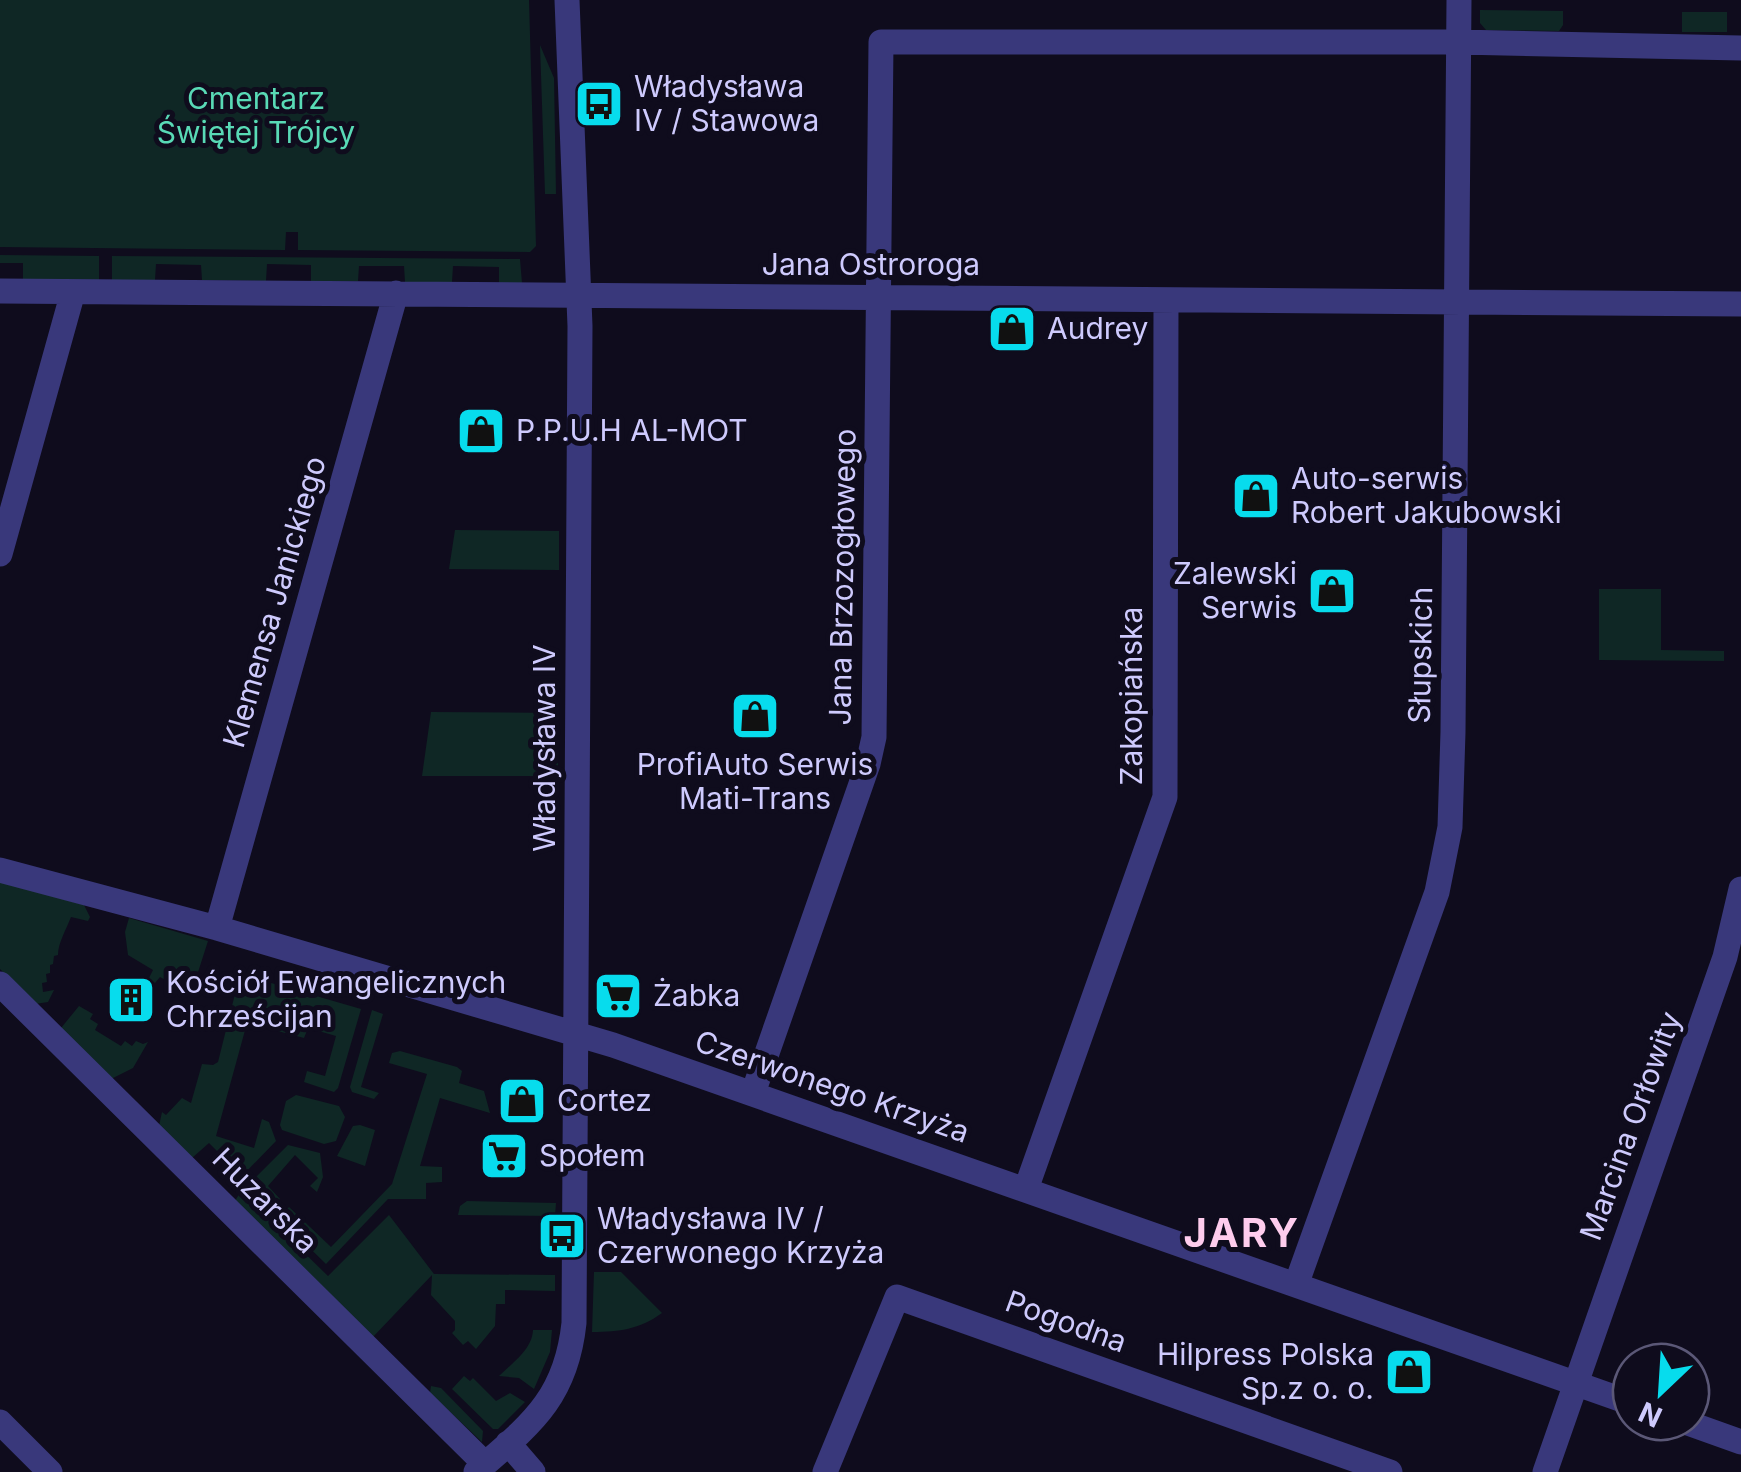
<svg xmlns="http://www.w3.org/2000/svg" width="1741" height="1472" font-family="Inter,sans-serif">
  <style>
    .green { fill: #0f2725 }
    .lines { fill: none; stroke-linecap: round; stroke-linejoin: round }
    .minor { stroke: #39387b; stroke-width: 25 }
    .labels { text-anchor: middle; stroke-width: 10; stroke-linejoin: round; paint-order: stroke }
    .poi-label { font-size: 30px; fill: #cecafd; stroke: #0f0c1d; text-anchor: start }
    .park-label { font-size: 30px; fill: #59dab6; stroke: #0f0c1d }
    .street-label { font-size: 30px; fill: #cecafd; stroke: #0f0c1d }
    .district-label { font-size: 40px; font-weight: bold; letter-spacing: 2.5px; fill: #fecced; stroke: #0f0c1d }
  </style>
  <rect width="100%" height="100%" fill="#0f0c1d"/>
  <path class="green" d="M0 0H529L536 246 530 252 298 250V232H286L285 250 0 247Z
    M1480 10 1563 11V25L1559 31 1486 30 1480 23Z
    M1682 12H1727V32H1682Z
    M540 45 554 78 556 194H545Z
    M0 255 99 256V280L23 279V263H0Z
    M112 256 520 259 522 283H499V267L453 266 452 282H405L404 266H359L358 281H311V265L267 264 266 281 202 280 201 265 156 264 155 280H112Z
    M455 530 559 531V570L449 569Z
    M1599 589H1661V650L1724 651V661L1599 660Z
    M431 712 558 713V776H422Z
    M0 881 84 905 90 917 88 921 71 917C66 930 58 943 58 955L54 956 53 964 50 965V973L46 974 47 982 42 983 43 992 54 990 48 1002 35 1004 0 969Z
    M129 918 208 941 191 994 160 977 155 983 149 978 153 970 128 955 125 932Z
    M240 974 361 1009 338 1088 334 1092 304 1082 307 1071 325 1076 336 1036 308 1028 304 1038 247 1023 216 1136 254 1148 262 1119 269 1122 276 1141 242 1176 209 1143 192 1158 159 1126 162 1112 166 1115 182 1098 191 1103 202 1064 213 1065 218 1062Z
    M79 1006 93 1014 90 1019 98 1024 95 1030 121 1046 125 1041 132 1046 136 1041 143 1044 148 1042 133 1068 111 1079 61 1028Z
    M372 1010 383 1014 361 1087 379 1093 374 1099 352 1092 350 1087Z
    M400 1051 457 1067 462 1071 459 1083 484 1091 490 1113 440 1098 420 1166 442 1167V1182L426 1183V1199H388L326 1264 279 1218 289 1207 331 1247 392 1184 427 1074 389 1063 392 1053Z
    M296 1095 339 1106 345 1117 336 1141 324 1144 282 1130 280 1125 286 1101Z
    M360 1125 375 1130 365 1166 337 1156 353 1126Z
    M288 1145 320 1153 323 1177 317 1192 310 1186 318 1178 295 1155 268 1186 280 1199 273 1206 255 1189 258 1185 256 1177Z
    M241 1191 328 1276 389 1215 434 1274 555 1275V1291L505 1290V1304H496L495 1326 476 1349 468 1341 463 1345 452 1333 455 1330V1321L431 1295 432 1275 372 1338 235 1201Z
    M467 1201 556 1203 555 1216 458 1215 460 1206Z
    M594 1272H621L662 1313C640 1329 620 1332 592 1332Z
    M533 1330H552L550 1352 534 1389 519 1378 499 1376C512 1363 532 1350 533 1330Z
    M464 1376 470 1381 473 1378 496 1401 510 1393 525 1402 498 1429H493L452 1389Z
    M431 1386 441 1388 483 1431 482 1442 430 1393Z"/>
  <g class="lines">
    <path class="minor" d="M0 291 1741 304
      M0 554 73 292
      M0 870 217 928 613 1045 1631 1403
      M217 928 396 293
      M0 984 485 1464
      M753 1093 868 764 874 737 881 42H1459L1741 48
      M1026 1189 1165 797 1166 300
      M1296 1285 1437 892 1450 827 1453 732 1459 0
      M0 1422 50 1472
      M1685 1422 1741 1442
      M508 1443 533 1472
      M476 1472C530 1425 566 1399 574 1323L580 326 567 0
      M825 1472 897 1297 1390 1472
      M1545 1472 1725 957 1741 889"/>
  </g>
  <defs>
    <g id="bus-square" transform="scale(2.5)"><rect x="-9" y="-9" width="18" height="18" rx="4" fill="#07dced" stroke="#0f0c1d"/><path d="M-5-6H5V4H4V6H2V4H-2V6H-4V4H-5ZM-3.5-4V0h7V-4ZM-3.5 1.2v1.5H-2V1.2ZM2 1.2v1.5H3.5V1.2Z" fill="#111"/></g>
    <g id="shop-square" transform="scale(2.5)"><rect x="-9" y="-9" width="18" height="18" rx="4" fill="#07dced" stroke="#0f0c1d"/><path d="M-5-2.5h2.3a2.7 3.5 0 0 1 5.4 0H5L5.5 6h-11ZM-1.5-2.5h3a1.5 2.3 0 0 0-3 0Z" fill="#111"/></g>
    <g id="supermarket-square" transform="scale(2.5)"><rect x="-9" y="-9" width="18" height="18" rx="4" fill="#07dced" stroke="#0f0c1d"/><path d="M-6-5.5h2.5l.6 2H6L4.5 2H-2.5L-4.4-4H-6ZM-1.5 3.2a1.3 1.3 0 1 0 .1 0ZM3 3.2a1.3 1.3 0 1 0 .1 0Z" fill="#111"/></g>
    <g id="building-square" transform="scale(2.5)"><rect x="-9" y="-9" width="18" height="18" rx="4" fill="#07dced" stroke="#0f0c1d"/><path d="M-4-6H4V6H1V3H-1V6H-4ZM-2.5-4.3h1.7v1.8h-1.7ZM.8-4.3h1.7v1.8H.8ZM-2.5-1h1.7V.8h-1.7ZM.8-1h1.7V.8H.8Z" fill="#111"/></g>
  </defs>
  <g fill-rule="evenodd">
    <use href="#bus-square" x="599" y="104"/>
    <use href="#shop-square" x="1012" y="329"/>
    <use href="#shop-square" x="481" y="431"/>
    <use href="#shop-square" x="1256" y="496"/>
    <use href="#shop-square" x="1332" y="591"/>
    <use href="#shop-square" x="755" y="716"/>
    <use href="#supermarket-square" x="618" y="996"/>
    <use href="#building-square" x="131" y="1000"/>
    <use href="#shop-square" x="522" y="1101"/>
    <use href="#supermarket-square" x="504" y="1156"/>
    <use href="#bus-square" x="562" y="1236"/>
    <use href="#shop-square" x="1409" y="1372"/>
  </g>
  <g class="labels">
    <g class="poi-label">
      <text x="634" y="97">Władysława<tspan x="634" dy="34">IV / Stawowa</tspan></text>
      <text x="1047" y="339">Audrey</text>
      <text x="516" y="441">P.P.U.H AL-MOT</text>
      <text x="1291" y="489">Auto-serwis<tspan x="1291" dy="34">Robert Jakubowski</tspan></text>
      <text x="1297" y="584" text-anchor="end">Zalewski<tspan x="1297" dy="34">Serwis</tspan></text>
      <text x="755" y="775" text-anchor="middle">ProfiAuto Serwis<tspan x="755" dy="34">Mati-Trans</tspan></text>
      <text x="166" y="993">Kościół Ewangelicznych<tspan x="166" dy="34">Chrześcijan</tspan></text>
      <text x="653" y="1006">Żabka</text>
      <text x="557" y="1111">Cortez</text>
      <text x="539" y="1166">Społem</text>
      <text x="597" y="1229">Władysława IV /<tspan x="597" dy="34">Czerwonego Krzyża</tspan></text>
      <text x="1374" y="1365" text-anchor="end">Hilpress Polska<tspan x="1374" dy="34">Sp.z o. o.</tspan></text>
    </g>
    <g class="park-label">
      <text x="256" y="109">Cmentarz<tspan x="256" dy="34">Świętej Trójcy</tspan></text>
    </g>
    <g class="street-label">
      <text x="871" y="275">Jana Ostroroga</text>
      <text transform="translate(843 577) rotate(-89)" y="10">Jana Brzozogłowego</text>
      <text transform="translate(275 602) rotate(-74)" y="10">Klemensa Janickiego</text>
      <text transform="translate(1421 655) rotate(-89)" y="10">Słupskich</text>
      <text transform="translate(1132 696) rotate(-90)" y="10">Zakopiańska</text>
      <text transform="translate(545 748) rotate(-90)" y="10">Władysława IV</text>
      <text transform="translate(832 1087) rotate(19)" y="10">Czerwonego Krzyża</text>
      <text transform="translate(1631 1126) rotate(-70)" y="10">Marcina Orłowity</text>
      <text transform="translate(265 1201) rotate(45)" y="10">Huzarska</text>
      <text transform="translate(1066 1322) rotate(20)" y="10">Pogodna</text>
    </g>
    <g class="district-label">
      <text x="1242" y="1247">JARY</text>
    </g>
  </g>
  <g transform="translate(1661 1392) rotate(205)"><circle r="48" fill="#0f0c1d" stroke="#5b5877" stroke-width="2.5"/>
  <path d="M0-8L18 38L0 25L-18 38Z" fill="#07dced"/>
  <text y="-15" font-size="28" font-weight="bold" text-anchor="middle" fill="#cecafd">N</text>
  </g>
</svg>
